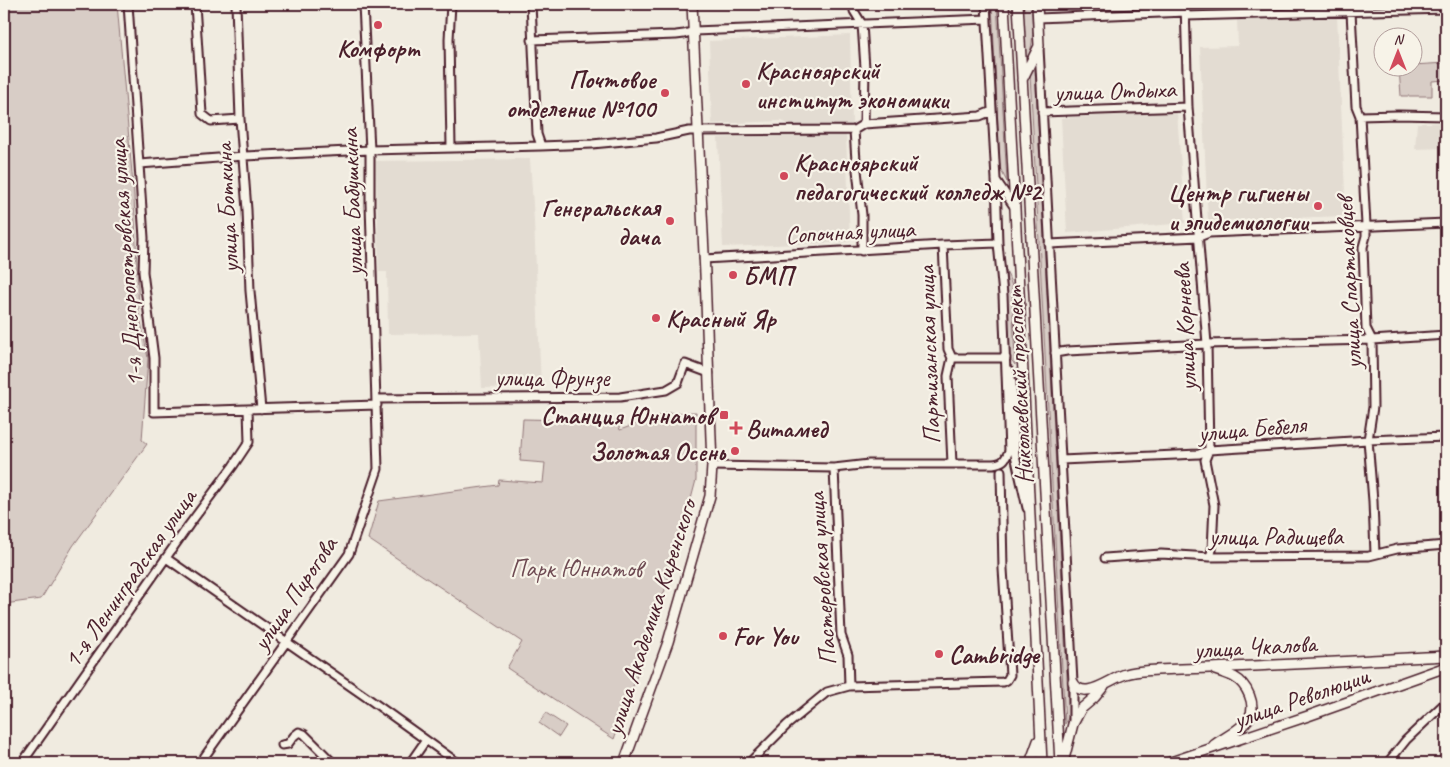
<svg xmlns="http://www.w3.org/2000/svg" width="1450" height="767" font-family="Caveat,sans-serif">
  <style>
    .built { fill: #e3dcd2 }
    .green { fill: #d8cdc6; stroke: #917678 }
    .lines { fill: none; stroke-linecap: round; stroke-linejoin: round }
    .minor-casing { stroke: #4a1f2b; stroke-width: 11 }
    .major-casing { stroke: #4a1f2b; stroke-width: 12 }
    .minor { stroke: #f7f3e8; stroke-width: 7 }
    .major { stroke: #f7f3e8; stroke-width: 9 }
    .poi-dot { fill: #d1495b; stroke: #f7f3e8; stroke-width: 2 }
    .labels { text-anchor: middle; stroke-width: 4.5; stroke-linejoin: round; paint-order: stroke }
    .poi-label { font-size: 25px; font-weight: bold; fill: #4a1f2b; stroke: #f7f3e8; text-anchor: start }
    .street-label { font-size: 25px; fill: #4a1f2b; stroke: #f7f3e8 }
    .park-label { font-size: 25px; fill: #6e4a52; stroke: #f7f3e8 }
  </style>
  <rect width="100%" height="100%" fill="#f0ebe0"/>
  <filter id="ink" filterUnits="userSpaceOnUse"><feTurbulence type="fractalNoise" baseFrequency=".02" numOctaves="2"/><feDisplacementMap in="SourceGraphic" scale="10" xChannelSelector="R" yChannelSelector="G"/><feConvolveMatrix kernelMatrix="1 2 1 2 8 2 1 2 1" color-interpolation-filters="sRGB"/></filter>
  <g filter="url(#ink)">
    <path class="built" d="M1337 15 1346 216 1208 221 1200 47 1238 46 1237 19Z
      M850 35 852 125 792 126 782 121 712 124 709 41Z
      M1177 112 1185 223 1067 233 1061 118Z
      M1417 123H1445V148L1415 149Z
      M846 133 850 242 723 247 718 138Z
      M530 159 534 221 541 387 482 388 479 333 388 334 387 272H379L376 161Z"/>
    <path class="green" d="M4 4H117L134 196 139 312 148 358 142 440 147 444 73 546 41 599 4 604Z
      M992 4H997L1007 182 1000 168Z
      M1022 4H1031C1032 24 1036 46 1025 63Z
      M1446 63V80L1432 81V96H1401L1399 68H1412L1413 65Z
      M1035 67 1069 716 1065 724 1030 75Z
      M1006 270 1012 286 1015 365 1010 358Z
      M696 412V480L681 537 650 639 614 739 507 668 522 642 368 539 379 501 498 485 499 480 543 483 545 463 520 461 523 419 617 421 620 430 666 413Z
      M546 713 566 726 559 737 539 723Z"/>
    <g class="lines">
      <g class="minor-casing">
        <path id="minor" d="M128 4 144 238 143 272 154 358V412L377 405
          M195 4 202 114 211 121 240 119
          M236 4 240 119 247 210 250 291 261 409
          M531 4 537 134 541 146
          M854 4V11L862 24 865 68 864 124 854 130 856 161 862 215V251
          M1185 4 1188 107 1207 344 1209 450 1205 460 1214 505 1212 550 1210 557
          M1351 12 1356 106 1360 116 1366 225V236L1363 247 1366 328 1372 340 1373 407 1368 440 1373 501 1375 554
          M1038 18 1186 12V16L1446 9
          M532 40 676 35 684 34 694 31 987 19
          M1039 48 1073 682V724
          M1042 112 1188 107
          M1360 116 1398 115 1446 116
          M451 147 449 39 451 4
          M140 164 244 156 370 150 541 146 592 144 656 138 689 131 854 130 864 124 980 116 992 111
          M996 180 1015 208
          M1049 244 1199 237 1209 233 1446 223
          M943 245 948 349 952 358 948 376 952 464
          M704 259 943 245 998 243
          M1055 353 1067 351 1207 344 1372 340 1446 335
          M952 358H1006
          M1009 370 1012 382 1015 455 1027 508
          M377 399 620 397 666 390 678 383 685 364 709 373
          M1061 460 1199 454 1209 450 1368 440 1446 437
          M712 466 834 468 869 464H993C1003 463 1005 460 1009 451L1003 295 998 243 996 179 986 4
          M834 468 841 635 848 655 849 686
          M166 558 366 697 458 763
          M1105 558 1161 554 1210 557 1369 556 1397 549 1446 545
          M282 745 288 744 294 736 299 732 304 734 330 760 328 763
          M22 763 189 525 233 466 249 442 248 409
          M200 763 349 554 378 469 370 204V150L363 4
          M410 763 426 740
          M749 763 787 725 827 692 849 686 1003 682 1007 680 1010 675 1003 569 1001 471
          M1389 763 1390 760 1406 740 1446 702"/>
      </g>
      <g class="major-casing">
        <path id="major" d="M1004 4 1015 209 1042 763
          M1018 4 1060 763
          M1022 80 1039 46 1037 4
          M1073 682C1083 703 1112 677 1126 674 1136 671 1146 671 1157 670 1253 667 1350 661 1446 656
          M1214 745C1225 737 1241 730 1249 718 1257 705 1247 684 1234 677 1228 674 1221 672 1215 670
          M624 763 668 642 710 496 712 466 705 274 692 4
          M1030 763 1038 741
          M1063 763 1073 724 1081 709 1095 697 1104 686
          M1168 763 1308 716 1446 667"/>
      </g>
      <use href="#minor" class="minor"/>
      <use href="#major" class="major"/>
    </g>
  </g>
  <g class="poi-dot">
    <circle cx="378" cy="25" r="5"/>
    <circle cx="746" cy="84" r="5"/>
    <circle cx="665" cy="93" r="5"/>
    <circle cx="784" cy="176" r="5"/>
    <circle cx="1318" cy="206" r="5"/>
    <circle cx="670" cy="221" r="5"/>
    <circle cx="733" cy="275" r="5"/>
    <circle cx="656" cy="318" r="5"/>
    <rect x="719" y="410" width="10" height="10" rx="2.5"/>
    <path d="M733.5 420.5h5v5h5v5h-5v5h-5v-5h-5v-5h5z"/>
    <circle cx="735" cy="451" r="5"/>
    <circle cx="723" cy="636" r="5"/>
    <circle cx="939" cy="654" r="5"/>
  </g>
  <g class="labels">
    <g class="poi-label">
      <text x="378" y="57" text-anchor="middle">Комфорт</text>
      <text x="756" y="79">Красноярский<tspan x="756" dy="29">институт экономики</tspan></text>
      <text x="655" y="88" text-anchor="end">Почтовое<tspan x="655" dy="29">отделение №100</tspan></text>
      <text x="794" y="171">Красноярский<tspan x="794" dy="29">педагогический колледж №2</tspan></text>
      <text x="1308" y="201" text-anchor="end">Центр гигиены<tspan x="1308" dy="29">и эпидемиологии</tspan></text>
      <text x="660" y="216" text-anchor="end">Генеральская<tspan x="660" dy="29">дача</tspan></text>
      <text x="743" y="284">БМП</text>
      <text x="666" y="327">Красный Яр</text>
      <text x="714" y="424" text-anchor="end">Станция Юннатов</text>
      <text x="746" y="437">Витамед</text>
      <text x="725" y="460" text-anchor="end">Золотая Осень</text>
      <text x="733" y="645">For You</text>
      <text x="949" y="663">Cambridge</text>
    </g>
    <g class="street-label">
      <text transform="translate(1115 90) rotate(-2)" y="9">улица Отдыха</text>
      <text transform="translate(351 202) rotate(-92)" y="9">улица Бабушкина</text>
      <text transform="translate(226 208) rotate(-93)" y="9">улица Боткина</text>
      <text transform="translate(850 231) rotate(-3)" y="9">Сопочная улица</text>
      <text transform="translate(125 263) rotate(-94)" y="9">1-я Днепропетровская улица</text>
      <text transform="translate(1348 283) rotate(-93)" y="9">улица Спартаковцев</text>
      <text transform="translate(1184 327) rotate(-93)" y="9">улица Корнеева</text>
      <text transform="translate(928 355) rotate(-92)" y="9">Партизанская улица</text>
      <text x="552" y="386">улица Фрунзе</text>
      <text transform="translate(1018 385) rotate(-93)" y="9">Николаевский проспект</text>
      <text transform="translate(1252 428) rotate(-5)" y="9">улица Бебеля</text>
      <text x="1276" y="545">улица Радищева</text>
      <text transform="translate(129 578) rotate(-55)" y="9">1-я Ленинградская улица</text>
      <text transform="translate(821 579) rotate(-94)" y="9">Пастеровская улица</text>
      <text transform="translate(294 593) rotate(-56)" y="9">улица Пирогова</text>
      <text transform="translate(650 617) rotate(-72)" y="9">улица Академика Киренского</text>
      <text transform="translate(1255 646) rotate(-3)" y="9">улица Чкалова</text>
      <text transform="translate(1301 697) rotate(-19)" y="9">улица Революции</text>
    </g>
    <g class="park-label">
      <text x="576" y="577">Парк Юннатов</text>
    </g>
  </g>
  <rect width="1450" height="767" fill="none" stroke="#f7f3e8" stroke-width="20"/>
  <rect x="10" y="10" width="1430" height="747" fill="none" stroke="#4a1f2b" stroke-width="2" filter="url(#ink)"/>
  <g transform="translate(1398 52)"><circle r="24" fill="#f7f3e8" stroke="#b29e9c"/>
  <path d="M0-4L9 19L0 12L-9 19Z" fill="#d1495b"/>
  <text y="-8" font-size="14" font-weight="bold" text-anchor="middle" fill="#4a1f2b">N</text>
  </g>
</svg>
